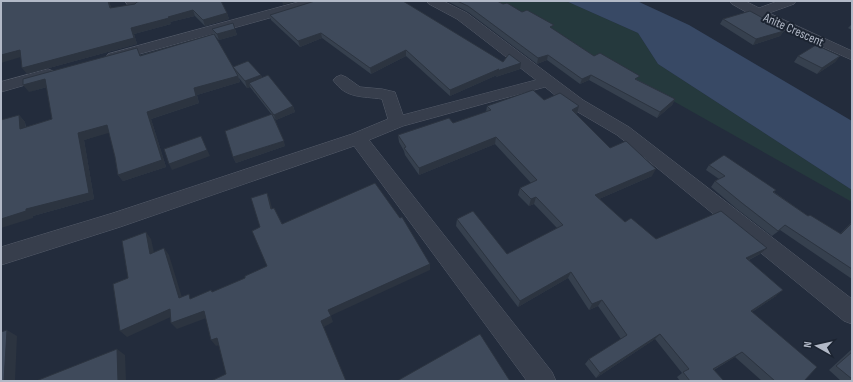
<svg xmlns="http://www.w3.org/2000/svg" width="853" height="382" font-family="'Sofia Sans Condensed',sans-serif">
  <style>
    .green { fill: #25393d }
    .water { fill: #384965 }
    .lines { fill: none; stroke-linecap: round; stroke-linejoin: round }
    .minor-casing { stroke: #555c6a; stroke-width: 1 }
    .minor { fill: #373e4c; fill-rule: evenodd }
    .wall { fill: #36404e }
    .shaded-wall { fill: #2c3440 }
    .building { fill: #3f4a5b; stroke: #2c3440 }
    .labels { text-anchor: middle; stroke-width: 4; stroke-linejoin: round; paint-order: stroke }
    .far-street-label { font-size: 13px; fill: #b2b9c7; stroke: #1c2431 }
  </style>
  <rect width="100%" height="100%" fill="#232c3c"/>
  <path class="green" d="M491 1H566L638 33 658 64 852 190V202L574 45Z"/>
  <path class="water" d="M566 1H637L689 25 852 121V190L658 64 638 33Z"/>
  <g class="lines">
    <g class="minor-casing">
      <path id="minor" d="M125 1H137L140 5 138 8H130Z
        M302 1H322L320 4 118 60 113 61 108 60 106 57 108 54Z
        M427 1H443L467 13 583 100 629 127 852 299V324L844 321 617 135 571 108 545 87 403 126 369 140 552 372 556 381H527L354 146 120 227 1 265V247L113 213 352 134 388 119 382 99C362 96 346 99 333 80L336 77 341 75 346 77 360 87 382 89 395 92 403 115 536 80 457 19 429 4Z
        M730 1H745L759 8 778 1H796L794 4 769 13 852 51V60L753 16 732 4Z
        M48 69 53 71 55 74 53 77 1 92V82Z"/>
    </g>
    <use href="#minor" class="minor"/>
  </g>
  <path class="wall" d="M109 1 111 8 135 4 227 13 229 19 205 26 195 16 170 22 171 24 134 34 137 44 27 74 21 57Z
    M447 1H497L553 29 594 56 638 80 675 99 672 105 657 118 589 80 580 84 547 60 537 64 468 12Z
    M270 15 503 62 520 69 496 77 497 75 450 96 406 56 371 74 322 38 300 47 271 20Z
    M723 19 779 27 778 29 784 31 780 36 753 45 720 24Z
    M852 24V30L848 28Z
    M212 29H235L237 35 219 40 214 35 233 67 261 75 262 78 293 106 295 112 276 120 274 117 285 146 236 163 233 157 272 115 250 87 247 88 239 78 240 82 197 95 199 103 151 119 166 167 123 181 118 175 115 157 109 132 84 140 94 199 33 216V218L19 115 25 122 26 127 52 119 47 87 29 92 141 55 214 34Z
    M798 56H840L835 62 817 74 794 62Z
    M544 100 577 113 576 114 610 148 652 176 599 199 625 222 656 239 760 254 749 260 776 296 752 312 804 381H762L735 357 714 370 724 381H680L677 377 682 373 655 339 596 378 585 364 589 359 621 339 598 306 589 310 568 278 518 307 456 226 457 219 507 254 557 228 534 204 529 206 518 195 520 188 531 183 495 144 419 175 405 155 404 151 399 142 398 135 453 123 486 112 487 106Z
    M709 165 774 192 808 216 840 234 852 222V279L780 230 772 236 737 209 711 187 715 181 719 179 706 170Z
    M852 349V381H841L829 370Z"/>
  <path class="shaded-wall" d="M108 1H109L113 14 110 8Z
    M282 1H296L283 5Z
    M193 10 195 16 170 22 168 17Z
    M227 13 229 19 205 26 203 20Z
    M169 18 171 24 134 34 137 44 27 74 22 68 131 28Z
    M235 29 237 35 219 40 217 34Z
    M784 31 780 36 753 45 756 39Z
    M321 33 322 38 300 47 298 41Z
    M20 50 24 56 1 63V55Z
    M406 50V56L371 74 370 68Z
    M548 55 547 60 537 64 538 58Z
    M840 56 835 62 817 74 822 68Z
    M521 63 520 69 496 77 497 75 450 96V90L499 69Z
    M261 75 263 82 249 83 250 87 247 88 245 81Z
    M591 75 589 80 580 84 582 79Z
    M238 76 240 82 197 95 199 103 151 119 166 167 123 181 118 175 147 112 194 88Z
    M45 79 50 86 29 92 23 85Z
    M675 99 672 105 657 118 660 112Z
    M293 106 295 112 276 120 274 115Z
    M579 106 577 113 569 117 572 110Z
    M19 115 25 122 26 136 20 129Z
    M107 125 112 132 84 140 94 199 33 216V218L1 228V219L78 133Z
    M201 136 210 156 172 170 169 164Z
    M496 137 495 144 419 175V168Z
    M284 141 285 146 236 163 233 157Z
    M656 169 652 176 592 202 595 195Z
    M267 193 270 200 274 216 271 209Z
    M536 197 534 204 529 206 531 199Z
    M146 232 151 239 156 261 150 254Z
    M164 248 169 255 184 304 179 298Z
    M767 248 760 254 740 264 746 258Z
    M430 264V270L330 316 328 310Z
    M571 272 568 278 518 307 520 301Z
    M783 290 776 296 744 317 751 311Z
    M602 300 598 306 589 310 592 304Z
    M170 309 175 315 127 337 120 331Z
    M204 311 209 317 177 329 171 323Z
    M331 316 333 322 324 327 321 321Z
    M7 330 17 336 15 381H4Z
    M660 334 655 339 596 378 600 373Z
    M217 338 222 344 216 346 211 340Z
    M117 349 125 355 126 381H118Z
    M742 352 735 357 706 374 713 369Z"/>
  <path class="building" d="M1 1H108L110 8 135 4 137 2 141 1H221L227 13 203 20 193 10 168 17 169 18 131 28 134 38 22 68 20 50 1 55Z
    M315 1H403L503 62 509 54 521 63 497 71 499 69 450 90 406 50 370 68 321 33 298 41 270 15Z
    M457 1H497L503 4 507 3 522 12 527 10 554 25 550 27 594 56 600 53 640 76 635 79 675 99 660 112 591 75 582 79 548 55 538 58 468 6Z
    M750 11 779 27 776 28 784 31 756 39 723 19Z
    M233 23 235 29 217 34 212 29Z
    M214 34 233 67 248 61 261 75 245 81 233 67 238 76 194 88 196 96 147 112 162 160 118 175 115 157 107 125 78 133 89 193 26 209V211L1 219V120L19 115 20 129 52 119 45 79 23 85V79L137 48 140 56Z
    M816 45 840 56 822 68 798 56Z
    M268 75 293 106 274 115 249 83Z
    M533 90 544 100 560 93 579 106 572 110 610 148 626 141 656 169 595 195 625 222 631 218 656 239 721 211 767 248 746 258 783 290 751 311 817 367 804 381H775L742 352 713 369 724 381H690L683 372 689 369 660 334 600 373 589 359 627 335 602 300 592 304 571 272 520 301 457 219 473 211 507 254 563 225 536 197 531 199 520 188 537 180 496 137 419 168 404 148 406 147 398 135 449 118 453 123 491 110 487 106Z
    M272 114 284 141 233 157 225 131Z
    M201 136 207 150 169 164 164 149Z
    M724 155 776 190 773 192 808 216 810 215 841 234 852 223V269L785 225 778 231 742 203 715 181 725 176 709 165Z
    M375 183 400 218 402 217 430 264 328 310 331 316 321 321 346 381H211L226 374 217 338 211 340 204 311 171 323 170 309 120 331 113 284 128 278 122 241 146 232 150 254 164 248 179 298 189 294 190 299 211 290 212 292 245 278V276L267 266 252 231 260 227 251 198 267 193 271 209 274 208 282 224Z
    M7 330 4 381H1V332Z
    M480 334 510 381H397Z
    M117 349 118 381H36Z
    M852 352V379L836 366Z"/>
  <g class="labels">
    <g class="far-street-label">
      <text transform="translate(794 29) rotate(24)" y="5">Anite Crescent</text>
    </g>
  </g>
  <rect width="853" height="382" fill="none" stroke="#b2b9c7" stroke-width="4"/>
  <g transform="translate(817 346) rotate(278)" stroke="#1c2431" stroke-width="3" paint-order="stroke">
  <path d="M0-3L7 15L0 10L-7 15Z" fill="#b2b9c7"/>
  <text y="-6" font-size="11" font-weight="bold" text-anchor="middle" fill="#b2b9c7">N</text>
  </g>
</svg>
